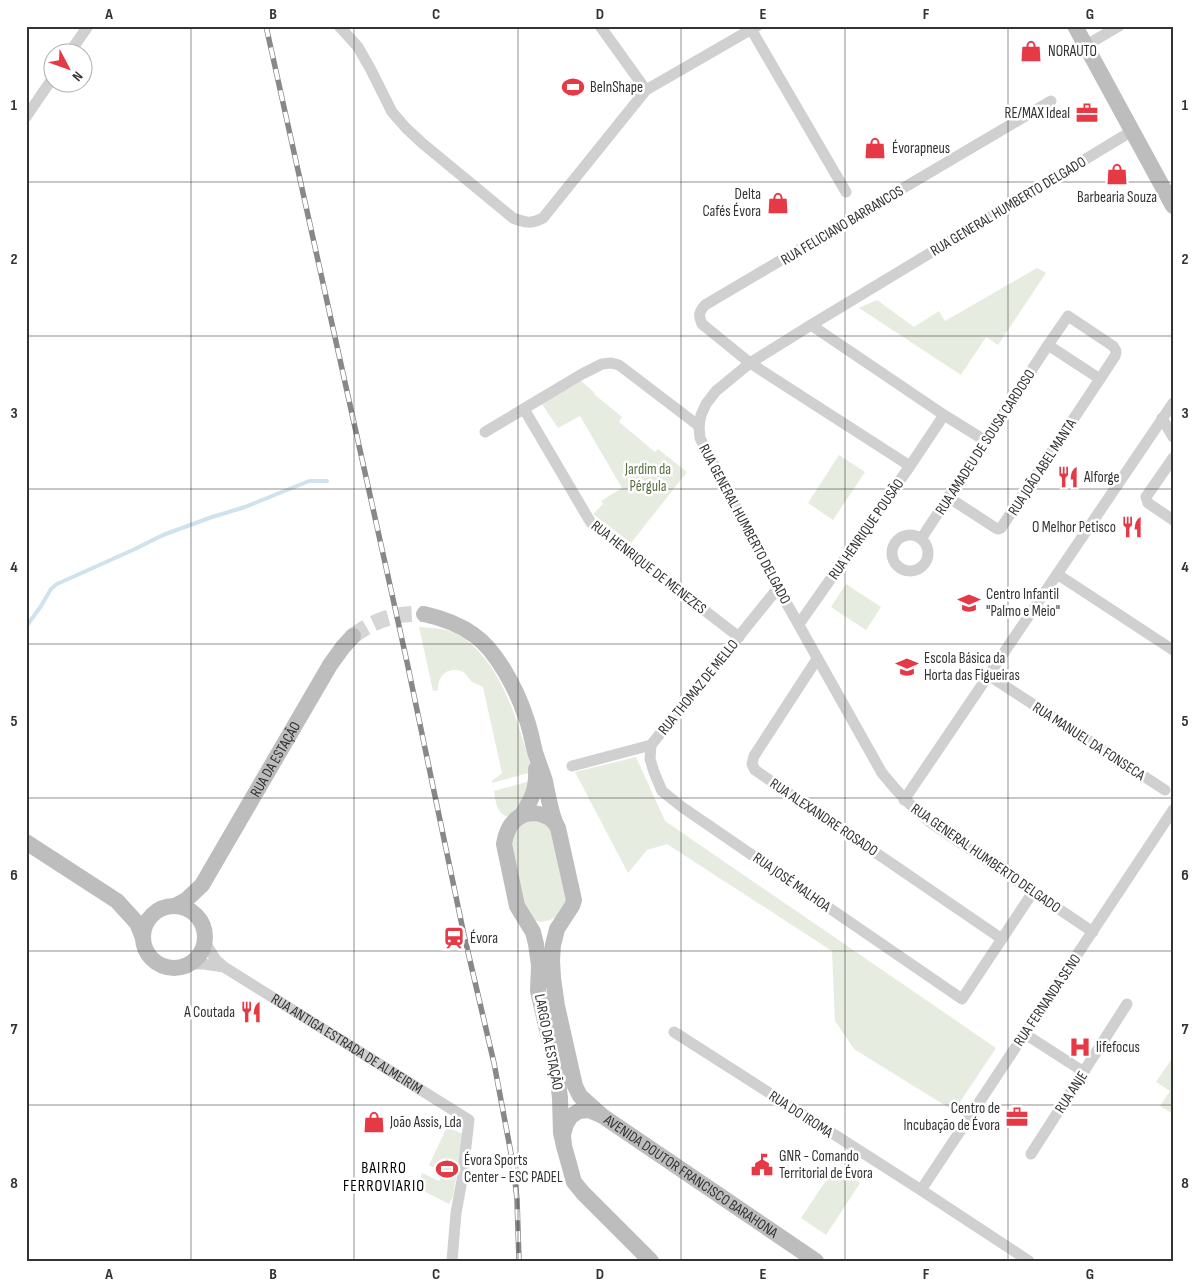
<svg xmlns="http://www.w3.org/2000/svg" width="1199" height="1287" font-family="'Sofia Sans Condensed',sans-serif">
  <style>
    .green { fill: #e6ecdf }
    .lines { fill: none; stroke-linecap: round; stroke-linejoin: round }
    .stream { stroke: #cfe2ee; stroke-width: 4 }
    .secondary-tunnel { stroke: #d6d6d6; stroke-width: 16; stroke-dasharray: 16 8; stroke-linecap: butt }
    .street { stroke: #d0d0d0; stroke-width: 11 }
    .secondary { stroke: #bdbdbd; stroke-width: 16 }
    .rail-casing { stroke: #888; stroke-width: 5.5 }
    .rail { stroke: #fff; stroke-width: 4; stroke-dasharray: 11; stroke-linecap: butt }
    .grid { fill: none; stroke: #333; stroke-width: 1; stroke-opacity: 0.55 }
    .labels { text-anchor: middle; stroke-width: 5; stroke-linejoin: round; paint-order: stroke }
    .poi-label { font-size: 15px; fill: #333; stroke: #fff; text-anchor: start }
    .street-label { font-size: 15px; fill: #333; stroke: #fff }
    .park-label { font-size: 15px; fill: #56703f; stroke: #fff }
    .neighbourhood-label { font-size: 16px; letter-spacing: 1px; fill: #000; stroke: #fff }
    .neatline { fill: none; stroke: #333; stroke-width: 2 }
    .grid-label { font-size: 16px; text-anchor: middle; font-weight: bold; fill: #333 }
  </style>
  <rect width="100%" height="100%" fill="#fff"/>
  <path class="green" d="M1037 268 1046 273 998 345 986 337 961 375 859 308 877 300 914 327 939 311 945 321Z
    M581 381 595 393 594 394 622 417 619 422 655 452 658 449 687 472 631 543 593 514 603 504 601 501 622 488 580 416 558 428 542 404Z
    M839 455 865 472 833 520 808 503Z
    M846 584 881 607 866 630 831 607Z
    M419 627C433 628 448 628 460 636 502 661 520 728 532 772L492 783V781L502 773 483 687C480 685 476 684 472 682 468 679 467 673 461 671 447 666 437 677 438 690L433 691Z
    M636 757 665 821 996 1048 954 1111 854 1049 835 1021 832 951 667 844 647 850 628 873 575 772Z
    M534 780 528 800 509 817C496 814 496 802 494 791Z
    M523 819 553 825 569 898 557 916 550 920 541 922 533 920 525 913 508 840Z
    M1173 1057V1114L1160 1106 1170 1091 1156 1082Z
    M447 1127 463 1134 453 1197 449 1204 416 1187 422 1173 439 1181 443 1172 429 1165Z
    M835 1167 860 1183 826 1235 801 1218Z"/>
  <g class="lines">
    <path class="stream" d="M26 627 41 606 51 589 57 584 135 549 163 535 212 517 245 507 309 481H327"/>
    <path class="secondary-tunnel" d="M353 636C376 619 396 613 424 614"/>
    <g class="street">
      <path d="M339 26 358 47 371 70 392 112 406 128 422 143 513 218C526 223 531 224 543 218L646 90 757 26"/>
      <path d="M600 26 646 90"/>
      <path d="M751 29 846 192"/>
      <path d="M1085 46 1119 26"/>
      <path d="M70 52 88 26"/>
      <path d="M26 117 52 79"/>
      <path d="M1068 316 1113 346C1116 350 1117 352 1115 356L1100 379 1048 345Z"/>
      <path d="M811 325 944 415 986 441"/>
      <path d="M524 409 591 523 739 637"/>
      <path d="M1162 418 1173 437"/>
      <path d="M485 432 582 374 602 364 611 363 619 365 699 426"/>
      <path d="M1173 458 1146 497 1148 503 1173 520"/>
      <path d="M910 466 944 415"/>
      <path d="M948 497 994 527 998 529 1001 528 1100 379"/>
      <circle cx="910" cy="553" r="18"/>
      <path d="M921 539 1048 345"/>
      <path d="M1057 574 1173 650"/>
      <path d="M799 624 910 466 750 363 702 324C698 315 699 312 705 305L1051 101"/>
      <path d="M817 659 754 756 752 764 755 770 1002 939"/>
      <path d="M988 675 1165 790"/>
      <path d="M651 745 650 759 654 772 662 791 682 807 962 999 1033 892"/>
      <path d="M572 766 651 745 778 588"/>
      <path d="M904 800 1173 403"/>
      <path d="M1093 932 934 825C914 810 898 793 882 773L778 588 700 438 699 426 701 415 706 404 716 391 750 363 811 325 1132 131"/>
      <path id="s1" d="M204 941 216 960 224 967 469 1120 462 1180 456 1213 452 1261"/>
      <path d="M190 964H204L224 967"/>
      <path d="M674 1032 921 1190 1029 1261"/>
      <path d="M1025 1034 1084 1072"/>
      <path d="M1031 1154 1127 1004"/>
      <path d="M921 1190 1173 810"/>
    </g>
    <g class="secondary">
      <path d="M1075 26 1173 206"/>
      <path d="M424 614C442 618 459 624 474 635 496 650 517 690 525 715 530 727 532 740 535 752 538 762 542 771 545 781 548 795 550 809 555 822"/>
      <path d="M521 816C532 799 537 790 536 769"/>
      <path d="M26 842 117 901 137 923 143 938"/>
      <path id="s2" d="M175 906 186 900 202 885 330 665 343 647 353 636"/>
      <circle cx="174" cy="937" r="31"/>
      <path d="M564 1146 561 1133 560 1098 557 1073 538 991 539 965 536 944 533 932 517 906 504 844C507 823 521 808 543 815 550 817 555 821 558 828L574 900 572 906 557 929 553 945 552 960 553 978 557 1006 575 1086 580 1096 601 1115"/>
      <path id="s3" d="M651 1261 583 1193 574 1182 564 1146 563 1135 566 1124 571 1116 579 1111 589 1110 601 1115 816 1261"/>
    </g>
    <g class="rail-casing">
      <path id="rail" d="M266 26 407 662 464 935 494 1063 513 1164 517 1199 519 1261"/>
    </g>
    <use href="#rail" class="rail"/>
  </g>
  <path class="grid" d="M191 26V1261M354 26V1261M518 26V1261M681 26V1261M845 26V1261M1008 26V1261M26 182H1173M26 336H1173M26 489H1173M26 644H1173M26 798H1173M26 951H1173M26 1105H1173"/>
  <defs>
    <g id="shop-bare" transform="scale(1.725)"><path d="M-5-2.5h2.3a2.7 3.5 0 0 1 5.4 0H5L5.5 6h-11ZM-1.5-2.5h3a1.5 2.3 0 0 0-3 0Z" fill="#e63946" stroke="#fff" stroke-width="2.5" paint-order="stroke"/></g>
    <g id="stadium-bare" transform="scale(1.725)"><path d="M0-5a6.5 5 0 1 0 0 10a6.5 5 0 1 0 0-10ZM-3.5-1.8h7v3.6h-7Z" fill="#e63946" stroke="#fff" stroke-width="2.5" paint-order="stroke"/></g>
    <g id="office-bare" transform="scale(1.725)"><path d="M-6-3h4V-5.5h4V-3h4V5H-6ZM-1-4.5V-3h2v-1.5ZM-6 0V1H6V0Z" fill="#e63946" stroke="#fff" stroke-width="2.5" paint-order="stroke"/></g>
    <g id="restaurant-bare" transform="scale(1.725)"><path d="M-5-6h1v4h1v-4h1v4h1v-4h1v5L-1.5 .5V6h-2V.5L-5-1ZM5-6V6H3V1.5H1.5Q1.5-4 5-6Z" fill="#e63946" stroke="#fff" stroke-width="2.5" paint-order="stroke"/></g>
    <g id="school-bare" transform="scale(1.725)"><path d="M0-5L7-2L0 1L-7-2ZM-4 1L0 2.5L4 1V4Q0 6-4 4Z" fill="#e63946" stroke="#fff" stroke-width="2.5" paint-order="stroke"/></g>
    <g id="station-bare" transform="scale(1.725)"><path d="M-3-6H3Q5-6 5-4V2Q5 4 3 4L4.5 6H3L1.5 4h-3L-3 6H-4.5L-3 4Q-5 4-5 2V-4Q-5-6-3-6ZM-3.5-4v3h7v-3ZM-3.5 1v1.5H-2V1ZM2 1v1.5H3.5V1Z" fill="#e63946" stroke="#fff" stroke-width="2.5" paint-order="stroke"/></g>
    <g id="hospital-bare" transform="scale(1.725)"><path d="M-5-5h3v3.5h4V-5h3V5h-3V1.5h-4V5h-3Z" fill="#e63946" stroke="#fff" stroke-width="2.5" paint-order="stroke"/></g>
    <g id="civic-bare" transform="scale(1.725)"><path d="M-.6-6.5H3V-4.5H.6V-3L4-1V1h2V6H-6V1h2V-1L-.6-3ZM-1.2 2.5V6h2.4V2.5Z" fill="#e63946" stroke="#fff" stroke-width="2.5" paint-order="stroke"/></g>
  </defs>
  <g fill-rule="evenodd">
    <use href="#shop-bare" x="1031" y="51"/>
    <use href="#stadium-bare" x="573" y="87"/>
    <use href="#office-bare" x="1087" y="113"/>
    <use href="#shop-bare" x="875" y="148"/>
    <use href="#shop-bare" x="1117" y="174"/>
    <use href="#shop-bare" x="778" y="203"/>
    <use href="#restaurant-bare" x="1068" y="477"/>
    <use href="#restaurant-bare" x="1132" y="527"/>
    <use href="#school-bare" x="969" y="603"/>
    <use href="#school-bare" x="907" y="667"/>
    <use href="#station-bare" x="454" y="938"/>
    <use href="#restaurant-bare" x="251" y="1012"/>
    <use href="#hospital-bare" x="1080" y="1047"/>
    <use href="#office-bare" x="1017" y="1117"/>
    <use href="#shop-bare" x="374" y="1122"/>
    <use href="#civic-bare" x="762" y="1165"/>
    <use href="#stadium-bare" x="447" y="1169"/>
  </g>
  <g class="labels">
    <g class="poi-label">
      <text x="1048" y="56">NORAUTO</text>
      <text x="590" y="92">BeInShape</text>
      <text x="1070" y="118" text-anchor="end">RE/MAX Ideal</text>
      <text x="892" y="153">Évorapneus</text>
      <text x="761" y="199" text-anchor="end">Delta<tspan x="761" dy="17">Cafés Évora</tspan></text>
      <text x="1117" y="202" text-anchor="middle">Barbearia Souza</text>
      <text x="1084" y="482">Alforge</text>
      <text x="1116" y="532" text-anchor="end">O Melhor Petisco</text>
      <text x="986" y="599">Centro Infantil<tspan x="986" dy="17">"Palmo e Meio"</tspan></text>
      <text x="924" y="663">Escola Básica da<tspan x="924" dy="17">Horta das Figueiras</tspan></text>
      <text x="470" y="943">Évora</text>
      <text x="235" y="1017" text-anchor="end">A Coutada</text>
      <text x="1096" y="1052">lifefocus</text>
      <text x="1000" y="1113" text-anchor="end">Centro de<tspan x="1000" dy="17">Incubação de Évora</tspan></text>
      <text x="390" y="1127">João Assis, Lda</text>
      <text x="779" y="1161">GNR - Comando<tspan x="779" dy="17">Territorial de Évora</tspan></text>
      <text x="464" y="1165">Évora Sports<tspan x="464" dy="17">Center - ESC PADEL</tspan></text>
    </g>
    <g class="street-label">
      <text transform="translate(1008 206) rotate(-31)" y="5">RUA GENERAL HUMBERTO DELGADO</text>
      <text transform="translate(842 225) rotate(-31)" y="5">RUA FELICIANO BARRANCOS</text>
      <text transform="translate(985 442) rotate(-57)" y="5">RUA AMADEU DE SOUSA CARDOSO</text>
      <text transform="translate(1042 467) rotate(-57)" y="5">RUA JOÃO ABEL MANTA</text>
      <text transform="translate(745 524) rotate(62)" y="5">RUA GENERAL HUMBERTO DELGADO</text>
      <text transform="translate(866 529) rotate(-55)" y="5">RUA HENRIQUE POUSÃO</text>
      <text transform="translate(649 567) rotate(38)" y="5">RUA HENRIQUE DE MENEZES</text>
      <text transform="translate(698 687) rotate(-51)" y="5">RUA THOMAZ DE MELLO</text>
      <text transform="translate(1089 741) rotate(33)" y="5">RUA MANUEL DA FONSECA</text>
      <text dy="5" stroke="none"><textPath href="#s2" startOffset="180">RUA DA ESTAÇÃO</textPath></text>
      <text transform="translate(824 817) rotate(34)" y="5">RUA ALEXANDRE ROSADO</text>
      <text transform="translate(986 858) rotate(35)" y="5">RUA GENERAL HUMBERTO DELGADO</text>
      <text transform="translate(792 882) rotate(35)" y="5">RUA JOSÉ MALHOA</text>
      <text transform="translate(1047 1000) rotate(-56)" y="5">RUA FERNANDA SENO</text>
      <text transform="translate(549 1042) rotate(79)" y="5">LARGO DA ESTAÇÃO</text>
      <text dy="5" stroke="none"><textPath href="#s1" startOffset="178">RUA ANTIGA ESTRADA DE ALMEIRIM</textPath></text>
      <text transform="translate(1071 1092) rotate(-57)" y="5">RUA ANJE</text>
      <text transform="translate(801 1114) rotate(33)" y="5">RUA DO IROMA</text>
      <text dy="5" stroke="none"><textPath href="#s3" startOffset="321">AVENIDA DOUTOR FRANCISCO BARAHONA</textPath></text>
    </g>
    <g class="park-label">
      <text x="648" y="474">Jardim da<tspan x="648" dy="17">Pérgula</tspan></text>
    </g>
    <g class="neighbourhood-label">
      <text x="384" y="1173">BAIRRO<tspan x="384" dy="18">FERROVIARIO</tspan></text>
    </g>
  </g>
  <rect width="1199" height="1287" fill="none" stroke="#ffffff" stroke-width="55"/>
  <g transform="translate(68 68) rotate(131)"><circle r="24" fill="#ffffff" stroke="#adadad"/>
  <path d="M0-4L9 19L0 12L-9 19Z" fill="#e63946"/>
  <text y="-8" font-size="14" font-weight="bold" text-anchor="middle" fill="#333333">N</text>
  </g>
  <rect x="28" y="28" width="1144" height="1232" class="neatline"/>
  <g class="grid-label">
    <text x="109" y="19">A</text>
    <text x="273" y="19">B</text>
    <text x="436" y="19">C</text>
    <text x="600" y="19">D</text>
    <text x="763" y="19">E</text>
    <text x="926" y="19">F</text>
    <text x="1090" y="19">G</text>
    <text x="14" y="110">1</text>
    <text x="1185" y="110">1</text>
    <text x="14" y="264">2</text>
    <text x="1185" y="264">2</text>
    <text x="14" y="418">3</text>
    <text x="1185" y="418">3</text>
    <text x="14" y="572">4</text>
    <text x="1185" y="572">4</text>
    <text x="14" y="726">5</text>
    <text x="1185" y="726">5</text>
    <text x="14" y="880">6</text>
    <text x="1185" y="880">6</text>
    <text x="14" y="1034">7</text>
    <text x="1185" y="1034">7</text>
    <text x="14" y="1188">8</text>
    <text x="1185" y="1188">8</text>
    <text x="109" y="1279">A</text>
    <text x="273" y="1279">B</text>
    <text x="436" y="1279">C</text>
    <text x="600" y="1279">D</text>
    <text x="763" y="1279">E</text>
    <text x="926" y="1279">F</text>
    <text x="1090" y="1279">G</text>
  </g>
</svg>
